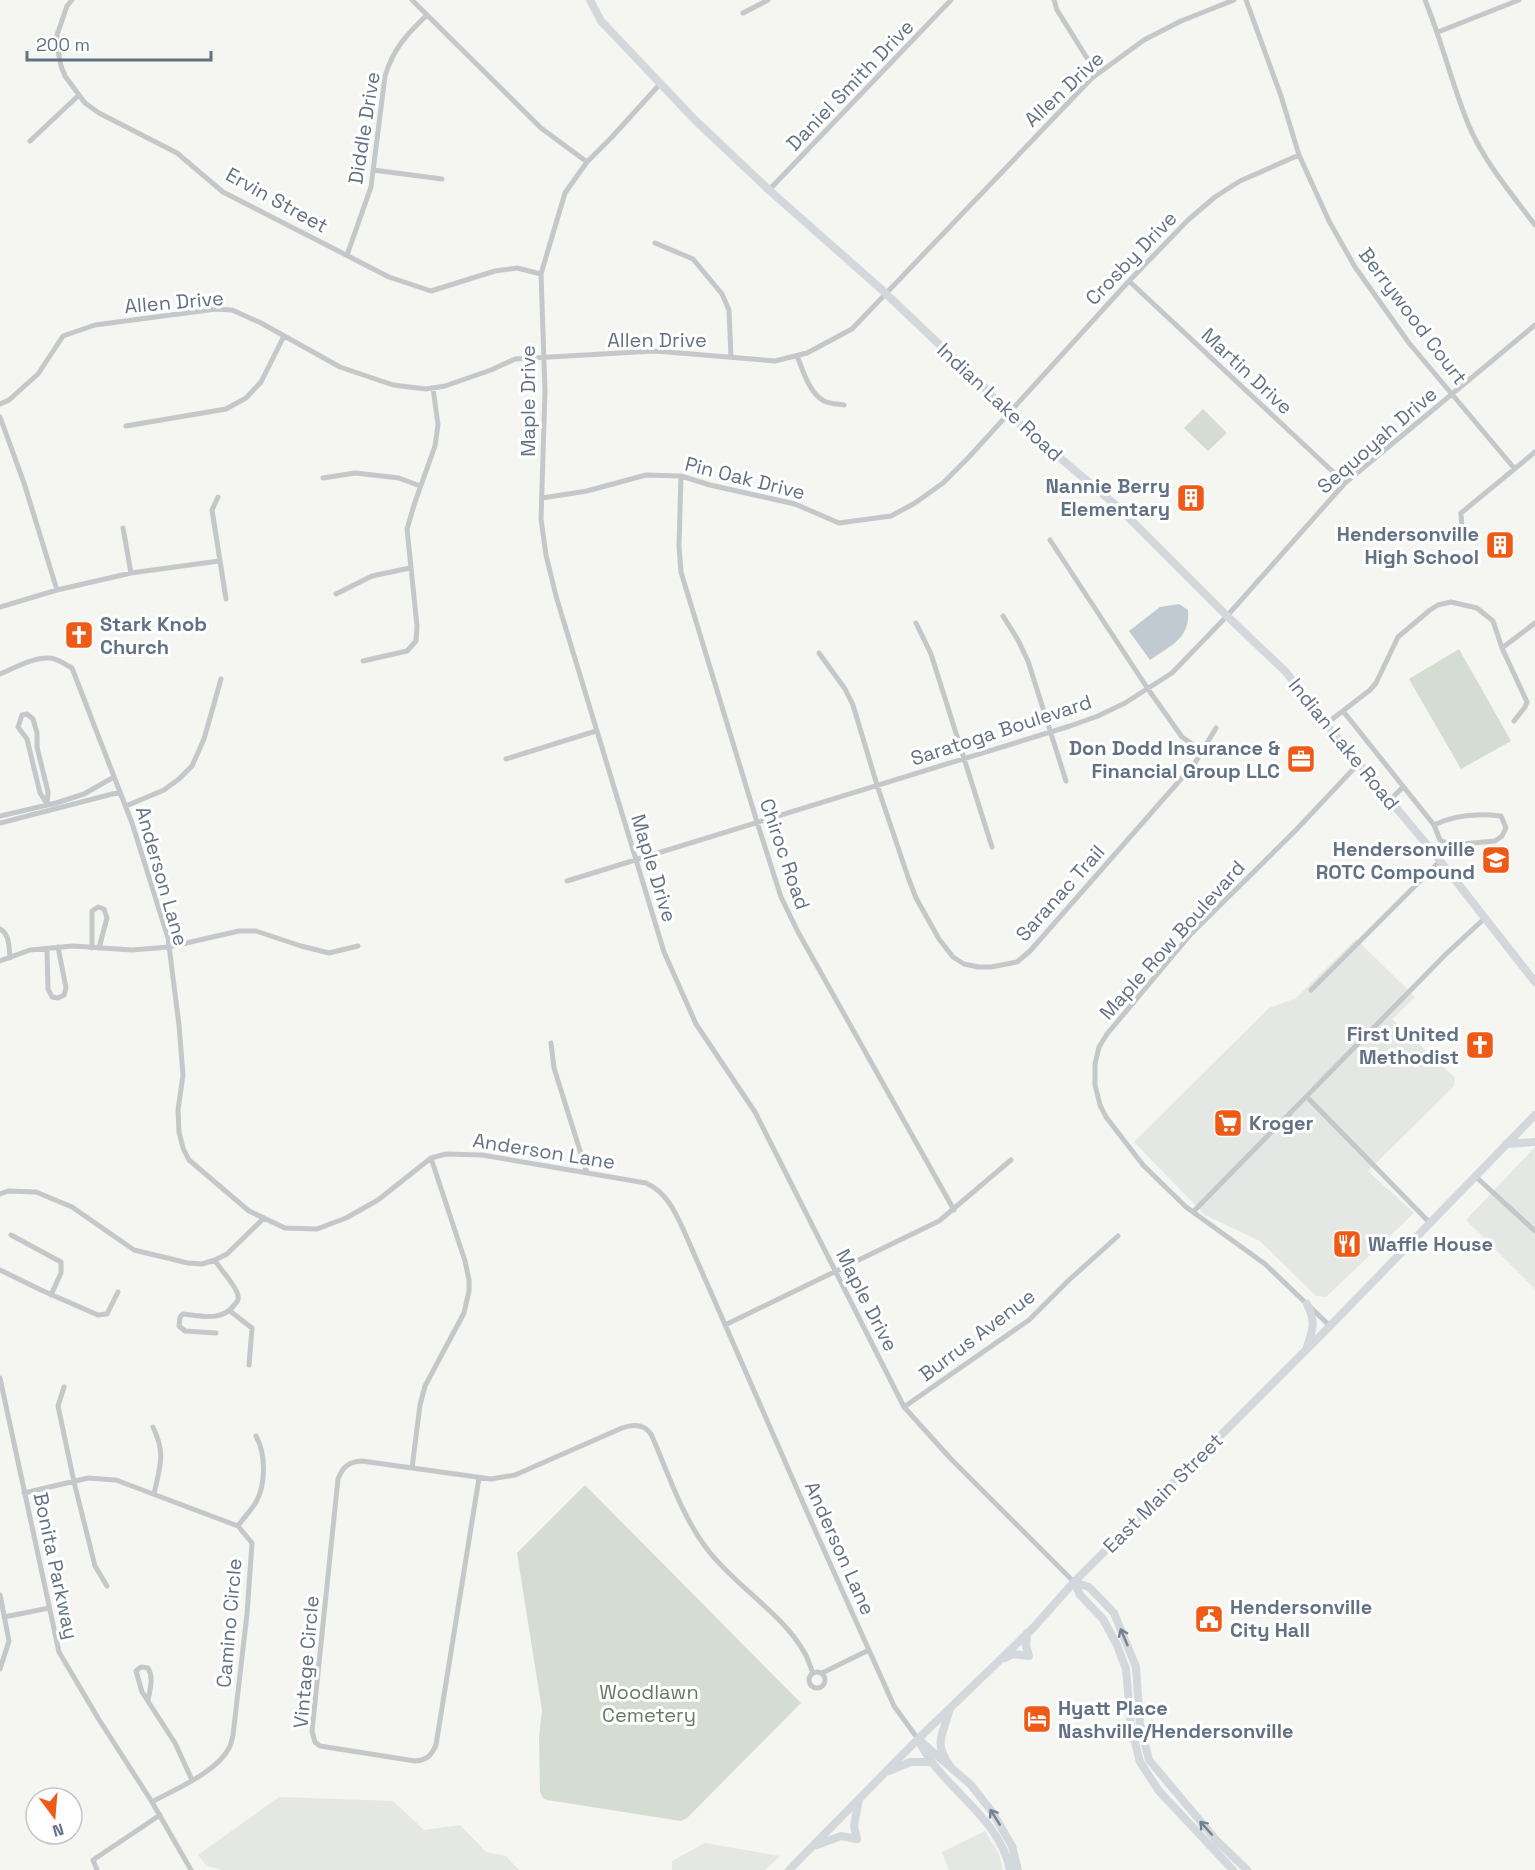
<svg xmlns="http://www.w3.org/2000/svg" width="1535" height="1870" font-family="'Space Grotesk',sans-serif">
  <style>
    .built { fill: #e5e7e4 }
    .green { fill: #d5ddd2 }
    .water { fill: #c0cad0 }
    .lines { fill: none; stroke-linecap: round; stroke-linejoin: round }
    .street { stroke: #c4c8cb; stroke-width: 5 }
    .secondary { stroke: #d3d8dc; stroke-width: 8 }
    .primary { stroke: #d3d8dc; stroke-width: 8 }
    .oneway { stroke: #738191 }
    .labels { text-anchor: middle; stroke-width: 6; stroke-linejoin: round; paint-order: stroke }
    .street-label { font-size: 20px; fill: #627284; stroke: #fff }
    .poi-label { font-size: 20px; font-weight: bold; fill: #627284; stroke: #fff; text-anchor: end }
    .park-label { font-size: 20px; fill: #647b61; stroke: #fff }
  </style>
  <rect width="100%" height="100%" fill="#f5f5f1"/>
  <path class="built" d="M1356 939 1415 997 1392 1019 1455 1078 1454 1086 1368 1171 1414 1213 1326 1297 1316 1296 1260 1241 1205 1215 1134 1142 1269 1008 1296 998Z
    M1535 1147V1289L1466 1220Z
    M279 1797 393 1801 424 1830 460 1825 486 1852 506 1856 519 1870H222L207 1866 198 1855Z
    M985 1831 999 1854 1003 1870H949L942 1852Z
    M705 1843 780 1856 765 1870H672V1861Z"/>
  <path class="green" d="M1203 409 1227 433 1208 451 1184 428Z
    M1459 649 1511 741 1461 769 1409 679Z
    M585 1485 801 1703 687 1818 681 1821 547 1800 543 1798 540 1792 539 1737 542 1710 517 1553Z"/>
  <path class="water" d="M1179 604 1188 610C1191 638 1170 646 1150 660L1129 631 1160 607Z"/>
  <g class="lines">
    <path class="street" d="M72 0 67 6 57 35 58 50 61 66 65 76 85 103 99 113 177 153 223 192 389 277 431 291 495 271 517 268 541 274
      M412 0 541 128 587 162
      M1054 0 1057 10 1097 74
      M1246 0 1281 96 1299 155 1329 221 1355 267 1409 343 1514 468
      M1425 0C1442 41 1452 85 1469 126 1485 163 1511 193 1535 225
      M743 13 768 0
      M1438 32 1519 0
      M660 84 612 137 587 162 565 193 541 274 545 391 541 519 546 555 556 596 664 952 696 1024 755 1112 904 1407 951 1459 1074 1582
      M30 141 79 95
      M373 170 442 179
      M769 190 951 0
      M655 243 693 259 722 294 729 310 731 357
      M347 255 371 187 385 76C393 49 407 34 427 15
      M1129 281 1345 483
      M797 356C803 370 809 393 824 401 830 404 838 404 844 405
      M0 404 9 400 38 374 63 336 95 325 216 309 232 310 261 323 340 367 393 385 426 389 445 386 491 370 515 359 655 351 775 361 807 353 852 329 1092 78 1144 40 1181 21 1234 0
      M0 417 24 483 57 590
      M126 426 226 409 246 398 261 382 284 336
      M681 476 679 546 681 572 757 822 781 897 798 932 954 1210
      M323 478 355 473 399 478 420 486
      M218 497 212 510 226 599
      M542 498 587 491 646 475 681 476 710 485 795 504 839 523 891 516 915 503 943 483 969 457 1129 281 1188 220 1215 197 1240 181 1299 155
      M123 528 131 573
      M1462 530 1461 513 1535 452
      M1050 540 1148 689 1182 737 1202 751
      M336 594 372 576 410 568
      M0 607 57 590 131 573 219 561
      M1003 616 1018 640 1028 661 1066 781
      M916 623 931 654 992 847
      M1502 648 1535 623
      M819 653 845 689 853 705 877 785 908 877 916 898 939 939 953 957 964 964 978 967H991L1017 962 1030 951 1195 763 1216 728
      M363 661 407 651 416 641 417 626 407 529 415 502 435 446 438 425 433 388
      M0 674C15 668 33 657 50 658 58 659 65 664 72 668L132 823 168 938 179 1025 183 1075 178 1110 179 1132 183 1148 189 1160 249 1211 285 1228 317 1229 346 1218 378 1200 431 1158 446 1154 482 1155 646 1183C666 1192 675 1211 684 1231L815 1530 886 1688 894 1706 918 1739
      M1343 711 1434 825 1440 840 1451 845 1495 841 1502 836 1506 828 1501 816C1478 813 1454 815 1434 825
      M27 714 33 719 37 733V747L48 792 47 804 40 793 27 739 18 727 22 715Z
      M1326 724 1370 690 1376 683 1398 637 1430 610 1438 605 1451 602 1477 608 1493 621 1502 648 1527 702 1525 707 1514 721
      M506 759 596 731
      M1390 800 1403 787
      M126 806 164 790 179 779 192 766 204 739 221 679
      M0 816 56 803 84 794 114 777
      M0 823 120 792
      M567 881 1070 726 1098 716 1125 703 1172 673 1227 616 1345 483 1535 325
      M0 929C10 934 9 948 10 958
      M92 948V911L98 907 104 909 107 918 99 948
      M47 949 48 989 52 997 58 998 64 995 66 988 58 947
      M0 961 30 950 73 946 132 950 169 947 239 931H256L301 946 329 953 358 946
      M1311 990 1440 861
      M551 1043 554 1068 587 1173
      M1307 1097 1430 1223
      M1475 1176 1535 1231
      M0 1194 8 1191 36 1192 72 1207 134 1250 188 1263 202 1264 215 1260 227 1254 264 1218
      M1193 1212 1446 954 1485 918
      M11 1235 61 1262V1273L51 1295
      M215 1260C220 1270 237 1286 238 1296 239 1299 237 1302 235 1304 223 1322 202 1316 183 1314L180 1317 179 1326 185 1331 216 1333
      M0 1270 41 1290 98 1315 107 1314 118 1292
      M230 1311 252 1328 249 1365
      M725 1325 939 1221 1011 1160
      M1330 1326 1265 1264 1186 1207 1143 1165 1106 1117 1100 1105 1095 1085V1064L1099 1047 1107 1034 1191 934 1296 830 1359 763
      M0 1378 59 1652 98 1718 152 1802 191 1870
      M64 1387 58 1406 74 1482 95 1566 107 1586
      M904 1407 1029 1320 1069 1280 1118 1236
      M153 1427C166 1454 160 1466 154 1494
      M412 1468 420 1405 425 1386 464 1313 469 1291V1280L465 1261 431 1158
      M479 1478 436 1745C431 1756 427 1760 415 1761L320 1746 315 1742 312 1731 338 1479C343 1466 349 1462 362 1461L491 1479 515 1475 622 1428C633 1424 644 1424 651 1434 668 1472 681 1515 707 1549 734 1585 782 1613 804 1652 808 1658 810 1666 813 1673
      M24 1493 88 1478 116 1480 238 1526 252 1543 247 1614 233 1735C232 1739 231 1745 229 1748 216 1773 175 1789 152 1802
      M238 1526C243 1518 251 1511 256 1502 266 1484 266 1454 256 1436
      M0 1595 9 1641 0 1669
      M4 1617 49 1608
      M809 1680a8 8 0 1 1 16 0a8 8 0 1 1-16 0Z
      M822 1673 869 1650
      M148 1700C150 1689 154 1678 148 1668L141 1667 136 1671 142 1692 175 1743 192 1780
      M97 1870 93 1860 160 1815"/>
    <path class="secondary" d="M590 0 601 21 695 120 769 190 881 289 984 387 1007 413 1118 507 1227 616 1286 672 1326 724 1434 853 1535 982
      M1074 1582 1089 1587 1114 1613 1136 1667 1140 1725 1149 1760 1217 1841 1247 1870
      M1074 1582 1080 1595 1103 1619 1117 1645 1126 1669 1131 1727 1140 1762 1159 1791 1233 1870
      M918 1739 971 1785 993 1813 1012 1846 1018 1870
      M920 1743C943 1789 1000 1817 1010 1870"/>
    <path class="primary" d="M1506 1144 1535 1142
      M1307 1347C1313 1329 1316 1322 1307 1304
      M1005 1658 1013 1654 1029 1656 1026 1646 1027 1633
      M949 1711C943 1736 933 1742 950 1766
      M889 1771 910 1762H931
      M817 1845 841 1836 857 1839 854 1826 859 1799
      M789 1870 918 1739 1033 1628 1074 1582 1330 1326 1535 1115"/>
  </g>
  <defs><path id="oneway-shaft" d="M-6 0H5M1.5-3L5.5 0L1.5 3" fill="none" stroke-width="1.6" stroke-linecap="round" stroke-linejoin="round" transform="scale(1.5)"/></defs>
  <g class="oneway">
    <use href="#oneway-shaft" transform="translate(1124 1637) rotate(-113)"/>
    <use href="#oneway-shaft" transform="translate(995 1817) rotate(-122)"/>
    <use href="#oneway-shaft" transform="translate(1206 1828) rotate(-132)"/>
  </g>
  <defs>
    <g id="building-square" transform="scale(1.5)"><rect x="-9" y="-9" width="18" height="18" rx="4" fill="#ef5a17" stroke="#fff"/><path d="M-4-6H4V6H1V3H-1V6H-4ZM-2.5-4.3h1.7v1.8h-1.7ZM.8-4.3h1.7v1.8H.8ZM-2.5-1h1.7V.8h-1.7ZM.8-1h1.7V.8H.8Z" fill="#fff"/></g>
    <g id="church-square" transform="scale(1.5)"><rect x="-9" y="-9" width="18" height="18" rx="4" fill="#ef5a17" stroke="#fff"/><path d="M-1.2-6h2.4v3.5h3.3v2.4h-3.3V6h-2.4V-.1h-3.3v-2.4h3.3Z" fill="#fff"/></g>
    <g id="office-square" transform="scale(1.5)"><rect x="-9" y="-9" width="18" height="18" rx="4" fill="#ef5a17" stroke="#fff"/><path d="M-6-3h4V-5.5h4V-3h4V5H-6ZM-1-4.5V-3h2v-1.5ZM-6 0V1H6V0Z" fill="#fff"/></g>
    <g id="school-square" transform="scale(1.5)"><rect x="-9" y="-9" width="18" height="18" rx="4" fill="#ef5a17" stroke="#fff"/><path d="M0-5L7-2L0 1L-7-2ZM-4 1L0 2.5L4 1V4Q0 6-4 4Z" fill="#fff"/></g>
    <g id="supermarket-square" transform="scale(1.5)"><rect x="-9" y="-9" width="18" height="18" rx="4" fill="#ef5a17" stroke="#fff"/><path d="M-6-5.5h2.5l.6 2H6L4.5 2H-2.5L-4.4-4H-6ZM-1.5 3.2a1.3 1.3 0 1 0 .1 0ZM3 3.2a1.3 1.3 0 1 0 .1 0Z" fill="#fff"/></g>
    <g id="restaurant-square" transform="scale(1.5)"><rect x="-9" y="-9" width="18" height="18" rx="4" fill="#ef5a17" stroke="#fff"/><path d="M-5-6h1v4h1v-4h1v4h1v-4h1v5L-1.5 .5V6h-2V.5L-5-1ZM5-6V6H3V1.5H1.5Q1.5-4 5-6Z" fill="#fff"/></g>
    <g id="civic-square" transform="scale(1.5)"><rect x="-9" y="-9" width="18" height="18" rx="4" fill="#ef5a17" stroke="#fff"/><path d="M-.6-6.5H3V-4.5H.6V-3L4-1V1h2V6H-6V1h2V-1L-.6-3ZM-1.2 2.5V6h2.4V2.5Z" fill="#fff"/></g>
    <g id="hotel-square" transform="scale(1.5)"><rect x="-9" y="-9" width="18" height="18" rx="4" fill="#ef5a17" stroke="#fff"/><path d="M-6-4.5h1.5V1H6V5H4.5V3h-9V5H-6ZM-4 0a1.8 1.8 0 1 1 3.6 0ZM.5 0V-2.5h3Q6-2.5 6 0Z" fill="#fff"/></g>
  </defs>
  <g fill-rule="evenodd">
    <use href="#building-square" x="1191" y="498"/>
    <use href="#building-square" x="1500" y="545"/>
    <use href="#church-square" x="79" y="635"/>
    <use href="#office-square" x="1301" y="759"/>
    <use href="#school-square" x="1496" y="860"/>
    <use href="#church-square" x="1480" y="1045"/>
    <use href="#supermarket-square" x="1228" y="1123"/>
    <use href="#restaurant-square" x="1347" y="1244"/>
    <use href="#civic-square" x="1209" y="1619"/>
    <use href="#hotel-square" x="1037" y="1719"/>
  </g>
  <g class="labels">
    <g class="street-label">
      <text transform="translate(850 85) rotate(-46)" y="7">Daniel Smith Drive</text>
      <text transform="translate(1064 89) rotate(-43)" y="7">Allen Drive</text>
      <text transform="translate(364 128) rotate(-81)" y="7">Diddle Drive</text>
      <text transform="translate(277 200) rotate(29)" y="7">Ervin Street</text>
      <text transform="translate(1131 258) rotate(-46)" y="7">Crosby Drive</text>
      <text transform="translate(174 302) rotate(-5)" y="7">Allen Drive</text>
      <text transform="translate(1413 316) rotate(53)" y="7">Berrywood Court</text>
      <text x="657" y="347">Allen Drive</text>
      <text transform="translate(1247 371) rotate(43)" y="7">Martin Drive</text>
      <text transform="translate(528 401) rotate(-90)" y="7">Maple Drive</text>
      <text transform="translate(1000 402) rotate(43)" y="7">Indian Lake Road</text>
      <text transform="translate(1377 440) rotate(-41)" y="7">Sequoyah Drive</text>
      <text transform="translate(745 478) rotate(14)" y="7">Pin Oak Drive</text>
      <text transform="translate(1001 730) rotate(-18)" y="7">Saratoga Boulevard</text>
      <text transform="translate(1344 744) rotate(51)" y="7">Indian Lake Road</text>
      <text transform="translate(785 854) rotate(71)" y="7">Chiroc Road</text>
      <text transform="translate(654 868) rotate(73)" y="7">Maple Drive</text>
      <text transform="translate(162 876) rotate(74)" y="7">Anderson Lane</text>
      <text transform="translate(1060 893) rotate(-48)" y="7">Saranac Trail</text>
      <text transform="translate(1172 940) rotate(-48)" y="7">Maple Row Boulevard</text>
      <text transform="translate(544 1151) rotate(9)" y="7">Anderson Lane</text>
      <text transform="translate(867 1300) rotate(63)" y="7">Maple Drive</text>
      <text transform="translate(977 1335) rotate(-37)" y="7">Burrus Avenue</text>
      <text transform="translate(1163 1493) rotate(-45)" y="7">East Main Street</text>
      <text transform="translate(840 1548) rotate(66)" y="7">Anderson Lane</text>
      <text transform="translate(56 1566) rotate(78)" y="7">Bonita Parkway</text>
      <text transform="translate(229 1623) rotate(-85)" y="7">Camino Circle</text>
      <text transform="translate(306 1662) rotate(-85)" y="7">Vintage Circle</text>
    </g>
    <g class="poi-label">
      <text x="1170" y="493">Nannie Berry<tspan x="1170" dy="23">Elementary</tspan></text>
      <text x="1479" y="541">Hendersonville<tspan x="1479" dy="23">High School</tspan></text>
      <text x="100" y="631" text-anchor="start">Stark Knob<tspan x="100" dy="23">Church</tspan></text>
      <text x="1280" y="755">Don Dodd Insurance &amp;<tspan x="1280" dy="23">Financial Group LLC</tspan></text>
      <text x="1475" y="856">Hendersonville<tspan x="1475" dy="23">ROTC Compound</tspan></text>
      <text x="1459" y="1041">First United<tspan x="1459" dy="23">Methodist</tspan></text>
      <text x="1249" y="1130" text-anchor="start">Kroger</text>
      <text x="1368" y="1251" text-anchor="start">Waffle House</text>
      <text x="1230" y="1614" text-anchor="start">Hendersonville<tspan x="1230" dy="23">City Hall</tspan></text>
      <text x="1058" y="1715" text-anchor="start">Hyatt Place<tspan x="1058" dy="23">Nashville/Hendersonville</tspan></text>
    </g>
    <g class="park-label">
      <text x="649" y="1699">Woodlawn<tspan x="649" dy="23">Cemetery</tspan></text>
    </g>
  </g>
  <g transform="translate(54 1816) rotate(164)"><circle r="28" fill="#ffffff" stroke="#c0c7ce" stroke-width="1.5"/>
  <path d="M0-4.5L10 22L0 15L-10 22Z" fill="#ef5a17"/>
  <text y="-9" font-size="16" font-weight="bold" text-anchor="middle" fill="#627284">N</text>
  </g>
  <path d="M27 51v9h184v-9" fill="none" stroke="#627284" stroke-width="3"/>
  <text x="36" y="51" font-size="18" fill="#627284" stroke="#ffffff" stroke-width="4.5" paint-order="stroke">200 m</text>
</svg>
